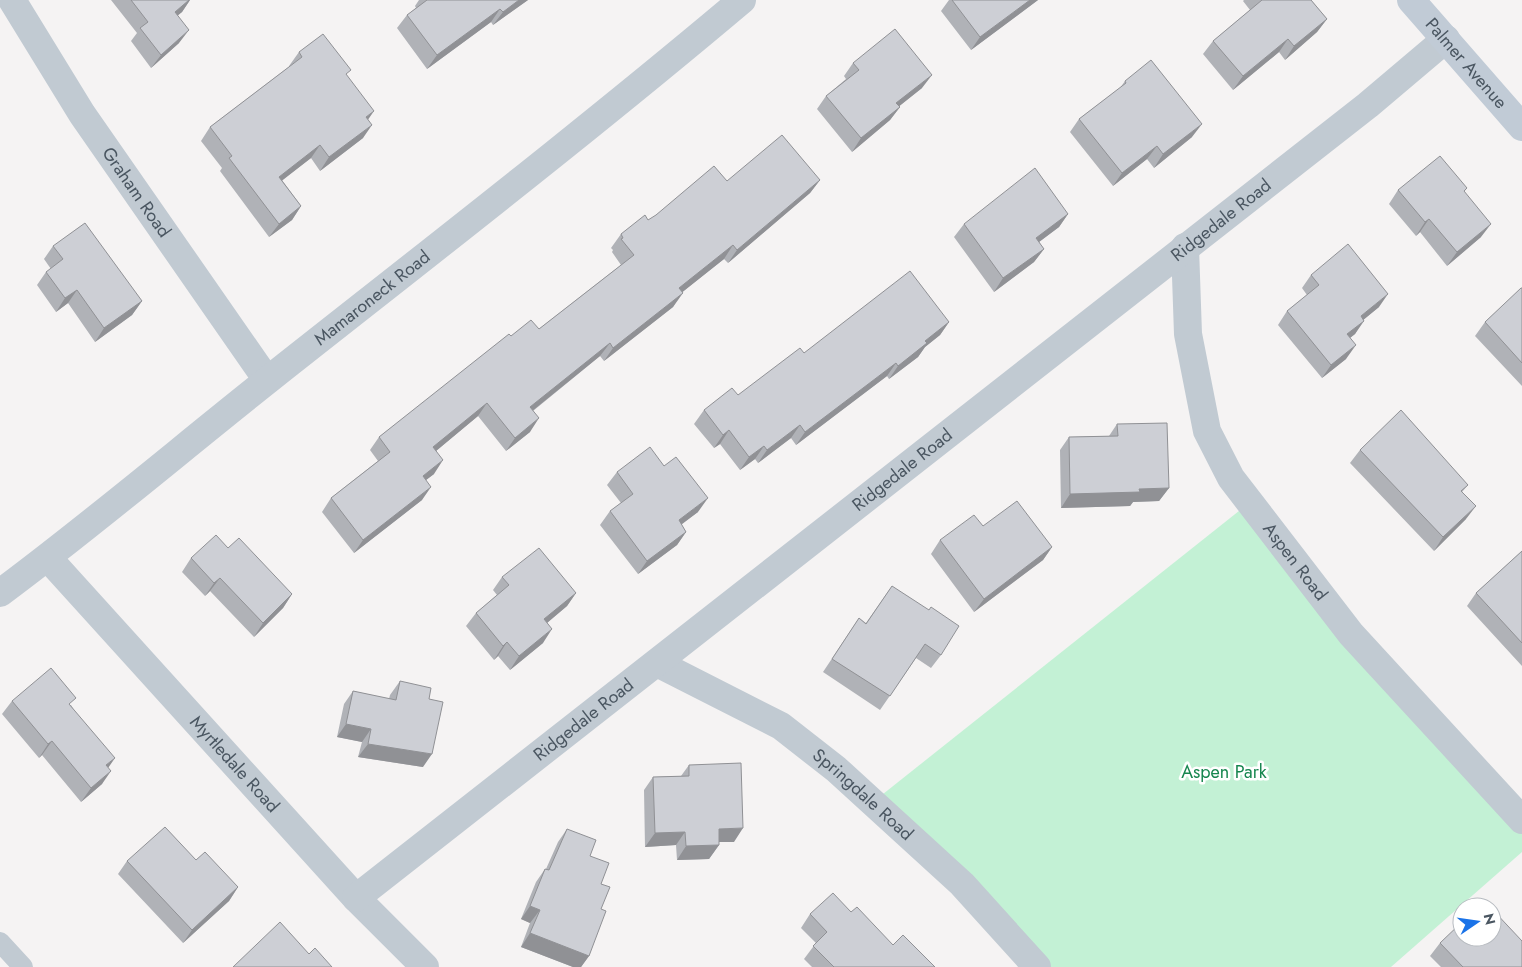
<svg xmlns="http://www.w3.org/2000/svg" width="1522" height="967" font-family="Jost,sans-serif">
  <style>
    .green { fill: #c3f1d5 }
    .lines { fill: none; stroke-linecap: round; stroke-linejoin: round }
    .service { stroke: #c1cad2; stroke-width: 20 }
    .minor { stroke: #c1cad2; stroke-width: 28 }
    .tertiary { stroke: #c1cad2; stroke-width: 28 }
    .secondary { stroke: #c1cbd6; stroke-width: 28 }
    .wall { fill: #b0b2b7 }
    .shaded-wall { fill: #909195 }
    .building { fill: #cdcfd5; stroke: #909195 }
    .labels { text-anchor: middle; stroke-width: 5; stroke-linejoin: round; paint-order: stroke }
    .street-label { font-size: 18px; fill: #4a5661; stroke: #fff }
    .park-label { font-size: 18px; fill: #17864f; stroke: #fff }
  </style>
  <rect width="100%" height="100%" fill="#f5f3f3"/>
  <path class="green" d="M1249 503 1522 819V852L1391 967H1030L873 802Z"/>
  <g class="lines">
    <path class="service" d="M0 942 23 967"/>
    <g class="minor">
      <path id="s1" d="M12 0 82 114 267 380"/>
      <path id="s2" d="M1185 247 1188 334 1207 431 1231 478 1351 634 1522 820"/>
      <path id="s3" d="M48 558 356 898 425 967"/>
      <path id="s4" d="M657 663 781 726 836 769 962 884 1037 967"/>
      <path id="s5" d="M356 898 1368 105 1446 39"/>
    </g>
    <path class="tertiary" id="s6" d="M0 593C93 524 182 448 273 376 430 252 589 129 742 0"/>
    <path class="secondary" id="s7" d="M1411 0 1522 127"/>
  </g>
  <path class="wall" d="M111 0H190L182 12 178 15 179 43 151 68 131 41 137 33Z
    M419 0H528L493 25 491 22 427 69 397 28 407 15 416 8 415 6Z
    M949 0H1038L971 50 941 11Z
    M1244 0H1311L1327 19 1317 32 1285 60 1279 52 1233 90 1203 54 1213 41 1250 10 1243 1Z
    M299 52 347 76 368 120 363 138 320 171 311 158 282 180 301 206 292 220 269 237 220 171 222 168 201 141 210 127 290 66H289Z
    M853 63 922 88 899 106 900 107 890 120 852 152 817 109 826 96 846 79 844 76Z
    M1125 81 1192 137 1154 168 1147 159 1113 186 1070 132 1079 119 1120 88Z
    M820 180 810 193 728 263 724 259 682 292 673 307 604 361 600 356 533 411 530 432 506 451 478 416 436 451 434 474 426 480 422 500 354 553 322 512 331 498 378 461 370 450 379 437 511 336 539 329 621 265 612 252 613 250 611 248 621 234 727 181Z
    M1467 188 1464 192 1481 237 1447 266 1420 232 1416 236 1389 204 1398 190Z
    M1068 214 1059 227 1039 242 1044 249 1034 262 994 292 954 237 964 224Z
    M53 246 142 301 132 315 95 342 68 303 56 312 37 285 46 272 51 269 44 259Z
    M1311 275 1379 307 1363 320 1355 334 1350 338 1346 359 1322 378 1278 325 1287 311 1307 295 1302 288Z
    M1522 288V386L1475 336 1485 322Z
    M949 322 940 335 925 347 918 357 889 379 887 376 796 445 791 438 758 463 755 459 740 470 720 444 714 448 694 424 704 410 738 395 804 353Z
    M1117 424 1169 488 1159 501 1133 502 1130 506 1061 508 1060 450 1069 437 1109 436Z
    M1360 450 1468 485 1462 492 1466 519 1434 551 1350 463Z
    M617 472 698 512 681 524 686 532 677 545 638 574 600 525 610 511 621 503 607 485Z
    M983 526 1052 547 1043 560 974 612 931 554 940 540Z
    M228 548 292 594 283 608 254 637 210 591 205 596 182 572 191 558Z
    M1522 551V666L1467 606 1476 593Z
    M502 577 576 593 567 606 547 623 543 643 510 670 498 656 494 660 466 626 476 613 497 595 493 590Z
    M892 586 941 655 931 668 916 658 880 710 823 672 859 618 866 623Z
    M400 681 429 699 423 767 358 757 362 742 337 737 344 704 353 691 389 699 390 695Z
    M12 701 71 705 108 768 102 784 81 802 42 755 39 758 2 714Z
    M689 765 734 842H719V845L709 859 677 860 676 845 645 847 644 790 653 777 681 776Z
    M567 829 601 884V909L589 956 581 967H573L521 947 530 923 521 919 536 882 545 869H546L558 842Z
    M127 861 238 887 229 901 183 943 118 874Z
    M851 912 893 945 935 967H812L804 959 816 943 801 928 810 914Z
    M1440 943 1522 967H1441L1430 956Z"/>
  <path class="shaded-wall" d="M189 0H190L182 12 166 25 175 12Z
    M519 0H528L493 25 503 12Z
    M1030 0H1038L971 50 980 37Z
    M500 9 491 22 427 69 437 55Z
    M1327 19 1317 32 1285 60 1294 46Z
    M189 30 179 43 151 68 161 55Z
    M1288 39 1279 52 1233 90 1243 76Z
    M932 75 922 88 887 116 896 103Z
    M900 107 890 120 852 152 861 138Z
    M374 111 365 124 366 117Z
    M1202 124 1192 137 1154 168 1163 154Z
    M372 125 363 138 320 171 329 157Z
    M320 145 311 158 270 190 279 177Z
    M1157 146 1147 159 1113 186 1122 173Z
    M820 180 810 193 728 263 737 250Z
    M301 206 292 220 269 237 279 224Z
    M1068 214 1059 227 1027 251 1036 238Z
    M1429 219 1420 232 1416 236 1425 222Z
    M1491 224 1481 237 1447 266 1457 252Z
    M733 245 724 259 670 302 679 288Z
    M1044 249 1034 262 994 292 1003 278Z
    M77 290 68 303 56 312 65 298Z
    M683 293 673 307 604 361 613 348Z
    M1388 294 1379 307 1351 330 1361 316Z
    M142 301 132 315 95 342 104 328Z
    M1364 321 1355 334 1337 348 1347 334Z
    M949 322 940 335 925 347 918 357 889 379 898 366 925 341Z
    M610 343 600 356 521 420 530 407Z
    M1356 345 1346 359 1322 378 1331 365Z
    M896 363 887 376 796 445 805 432Z
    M487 403 478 416 424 461 433 447Z
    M539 418 530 432 506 451 515 438Z
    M800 425 791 438 758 463 767 450Z
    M729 430 720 444 714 448 723 435Z
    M764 446 755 459 740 470 749 457Z
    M443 460 434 474 414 489 423 476Z
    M431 487 422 500 354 553 363 540Z
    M1169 488 1159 501 1133 502 1130 506 1061 508 1070 494 1139 489Z
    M708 498 698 512 669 534 679 520Z
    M1476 506 1466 519 1434 551 1443 537Z
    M686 532 677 545 638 574 647 561Z
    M1052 547 1043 560 974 612 984 599Z
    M220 578 210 591 205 596 214 583Z
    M576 593 567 606 535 633 544 619Z
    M292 594 283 608 254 637 263 623Z
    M552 629 543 643 510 670 519 656Z
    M507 642 498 656 494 660 503 646Z
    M346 724 371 729 362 742 337 737Z
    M52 741 42 755 39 758 48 744Z
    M368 744 432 754 423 767 358 757Z
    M115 758 106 771V765Z
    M111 771 102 784 81 802 91 788Z
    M743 828 734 842H709L719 829Z
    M685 832 676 845 645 847 655 833Z
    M719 845 709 859 677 860 686 846Z
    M238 887 229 901 183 943 192 930Z
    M530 906 540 910 530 923 521 919Z
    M530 933 589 956 581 967H573L521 947Z"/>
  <path class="building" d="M131 0H189L175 12 189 30 161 55 140 28 148 22Z
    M427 0H519L503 12 500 9 437 55 407 15Z
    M952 0H1030L980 37Z
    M1262 0H1311L1327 19 1294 46 1288 39 1243 76 1213 41Z
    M895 29 932 75 896 103 900 107 861 138 826 96 859 70 853 63Z
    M323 34 351 70 346 74 374 111 366 117 372 125 329 157 320 145 279 177 301 206 279 224 229 158 232 156 210 127 302 57 299 52Z
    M1151 60 1202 124 1163 154 1157 146 1122 173 1079 119 1126 83 1125 81Z
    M782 135 820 180 737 250 733 245 679 288 683 293 613 348 610 343 530 407 539 418 515 438 487 403 433 447 443 460 423 476 431 487 363 540 331 498 390 452 379 437 509 334 511 336 531 320 539 329 634 255 621 239 623 238 621 234 645 215 648 220 656 215 714 166 727 181Z
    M1440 156 1467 188 1464 191 1491 224 1457 252 1429 219 1425 222 1398 190Z
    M1035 168 1068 214 1036 238 1044 249 1003 278 964 224Z
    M85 223 142 301 104 328 77 290 65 298 46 272 63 259 53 246Z
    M1348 244 1388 294 1361 316 1364 321 1347 334 1356 345 1331 365 1287 311 1319 285 1311 275Z
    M910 271 949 322 925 341 927 343 898 366 896 363 805 432 800 425 767 450 764 446 749 457 729 430 723 435 704 410 732 388 738 395 800 348 804 353Z
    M1521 288H1522V363L1485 322Z
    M1401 410 1468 485 1461 491 1476 506 1443 537 1360 450Z
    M1167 423 1169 488 1139 489 1140 492 1070 494 1069 437 1118 436 1117 424Z
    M650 447 664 466 676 457 708 498 679 520 686 532 647 561 610 511 633 494 617 472Z
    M1017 501 1052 547 984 599 940 540 974 515 983 526Z
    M216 535 228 548 239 538 292 594 263 623 220 578 214 583 191 558Z
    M539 548 576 593 544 619 552 629 519 656 507 642 503 646 476 613 509 585 502 577Z
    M1522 551V643L1476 593Z
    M892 586 929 610 931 607 959 626 941 655 925 644 890 696 832 659 859 618 866 624Z
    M51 668 76 698 69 704 115 758 106 765 111 771 91 788 52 741 48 744 12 701Z
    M400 681 431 688 429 699 443 702 432 754 368 744 371 729 346 724 353 691 396 700Z
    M741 763 743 828 719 829V845L686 846 685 832 655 833 653 777 689 776V765Z
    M165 827 196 860 205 852 238 887 192 930 127 861Z
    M567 829 596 840 590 856 609 863 601 884 610 887 601 909 606 911 589 956 530 933 540 910 530 906 545 869 549 870Z
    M833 893 851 912 857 907 893 945 903 935 935 967H834L813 946 827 932 810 914Z
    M1484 901 1490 907H1478Z
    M1492 909 1522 941V967H1463L1440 943 1462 922V937H1492Z
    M280 922 309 954 315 948 332 967H233Z"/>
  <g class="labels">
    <g class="street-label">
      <text dy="6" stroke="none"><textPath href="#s7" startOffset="84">Palmer Avenue</textPath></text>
      <text dy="6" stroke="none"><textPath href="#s1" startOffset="229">Graham Road</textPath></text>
      <text dy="6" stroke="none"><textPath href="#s5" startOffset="1099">Ridgedale Road</textPath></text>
      <text dy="6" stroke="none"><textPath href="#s6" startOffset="475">Mamaroneck Road</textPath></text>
      <text dy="6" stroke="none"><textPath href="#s5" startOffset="694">Ridgedale Road</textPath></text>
      <text dy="6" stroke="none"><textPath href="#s2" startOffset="344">Aspen Road</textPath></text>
      <text dy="6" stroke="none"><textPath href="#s5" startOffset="289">Ridgedale Road</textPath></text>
      <text dy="6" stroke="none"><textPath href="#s3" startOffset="278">Myrtledale Road</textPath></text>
      <text dy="6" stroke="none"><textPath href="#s4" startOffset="246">Springdale Road</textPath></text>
    </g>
    <g class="park-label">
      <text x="1224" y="778">Aspen Park</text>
    </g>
  </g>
  <g transform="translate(1477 922) rotate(77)"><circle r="24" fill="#ffffff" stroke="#b7bbc0"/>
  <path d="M0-4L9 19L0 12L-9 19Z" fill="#1a73e8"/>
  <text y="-8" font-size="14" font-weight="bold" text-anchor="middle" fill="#4a5661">N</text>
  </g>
</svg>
